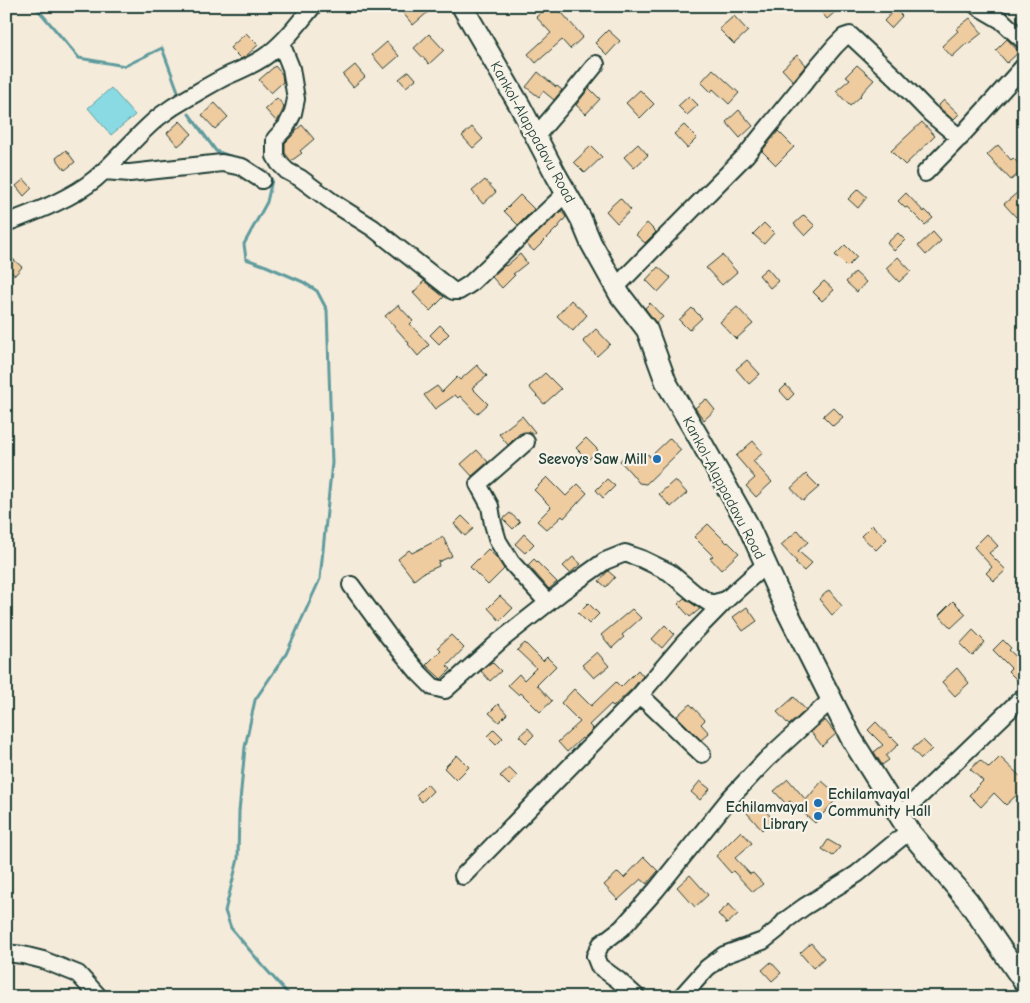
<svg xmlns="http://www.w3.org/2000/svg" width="1030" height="1003" font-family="'Comic Neue',sans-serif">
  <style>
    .water { fill: #8adae4; stroke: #5f9b9e }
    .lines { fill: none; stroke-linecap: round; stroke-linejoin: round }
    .stream { stroke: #5f9b9e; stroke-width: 3 }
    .building { fill: #efcba0; stroke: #1f3d34 }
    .minor-casing { stroke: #1f3d34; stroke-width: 20 }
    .major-casing { stroke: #1f3d34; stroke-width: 24 }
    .minor { stroke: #f7f3e8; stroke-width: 16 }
    .major { stroke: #f7f3e8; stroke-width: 20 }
    .poi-dot { fill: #1f6fb2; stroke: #f7f3e8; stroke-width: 2 }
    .labels { text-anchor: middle; stroke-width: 4.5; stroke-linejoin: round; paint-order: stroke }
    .street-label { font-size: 15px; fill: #1f3d34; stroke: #f7f3e8 }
    .poi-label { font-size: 15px; font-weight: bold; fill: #1f3d34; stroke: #f7f3e8; text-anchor: end }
  </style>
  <rect width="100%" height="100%" fill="#f5ebda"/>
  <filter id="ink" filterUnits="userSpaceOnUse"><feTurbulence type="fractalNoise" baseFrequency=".02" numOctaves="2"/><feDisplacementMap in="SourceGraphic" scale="10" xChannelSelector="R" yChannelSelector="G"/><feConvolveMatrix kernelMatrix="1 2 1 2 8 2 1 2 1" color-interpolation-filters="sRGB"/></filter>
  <g filter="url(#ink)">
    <path class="water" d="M111 88 135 115 111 135 88 108Z"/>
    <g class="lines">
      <path class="stream" d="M35 6 79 58 125 66 162 48 179 94
        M189 114 216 151 235 158
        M266 175 272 180 267 202 244 244 246 259 266 266 303 282 317 291 327 310 332 463 320 579 286 654 255 700 245 747 239 812 238 859 225 911 231 928 263 966 291 997"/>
    </g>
    <path class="building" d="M397 6H423L428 12 413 25Z
      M549 6H556L583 37 570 49 562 40 536 63 528 54 551 33 536 17Z
      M816 6H842L827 19Z
      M895 9 902 16 891 28 884 21Z
      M734 16 748 31 734 44 719 29Z
      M970 18 982 33 968 44 967 43 952 57 942 46 958 31 956 29Z
      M608 30 620 41 607 55 595 43Z
      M246 33 258 45 246 56 241 59 230 48Z
      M429 34 444 50 429 64 414 48Z
      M1007 39 1019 52 1007 63 996 50Z
      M387 42 399 56 384 69 372 55Z
      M797 55 806 65 793 81 782 69Z
      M355 65 365 77 353 87 343 75Z
      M857 65 874 80 860 95 861 96 850 106 836 91 850 79 846 76Z
      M275 66 282 74 283 82 271 93 259 80Z
      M713 69 739 93 729 104 713 89 711 92 701 82Z
      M409 71 416 79 406 87 399 79Z
      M538 72 556 87 557 86 562 90 554 100 543 91 539 97 526 87Z
      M589 88 600 99 586 114 576 105Z
      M640 90 654 104 640 118 626 103Z
      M689 96 698 105 687 115 678 106Z
      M277 98 284 106 283 110 277 122 265 109Z
      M944 100 959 114 953 120 938 106Z
      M215 103 228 117 215 129 202 115Z
      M739 110 753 126 740 138 726 122Z
      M180 121 192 134 178 146 167 133Z
      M922 122 935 136 905 165 891 151Z
      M302 125 314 139 300 151 302 153 291 161 285 153V143L295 133 296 130Z
      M684 125 697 138 687 148 674 134Z
      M472 127 483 139 473 148 462 136Z
      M778 131 794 147 776 165 762 151Z
      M638 144 648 155 634 168 624 157Z
      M998 145 1011 160 1013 158 1024 169 1011 180 987 155Z
      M591 146 602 157 585 173 574 162Z
      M66 150 75 162 65 170 56 158Z
      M24 179 32 188 24 196 16 186Z
      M485 180 496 192 483 204 472 191Z
      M858 189 867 197 858 208 848 199Z
      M1018 192 1024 198V221L1018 215 1016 217 1004 204Z
      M906 193 924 212 925 210 933 218 925 225 907 207 905 208 898 201Z
      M520 195 534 209 518 225 504 211Z
      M620 198 631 210 617 223 606 211Z
      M561 211 566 217 558 227 534 251 526 244Z
      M804 215 815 226 805 236 794 224Z
      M647 223 656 232 645 243 636 235Z
      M764 223 774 233 764 244 753 234Z
      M933 232 941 241 926 255 918 246Z
      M898 233 905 240 894 251 887 243Z
      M845 245 857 257 847 267 835 255Z
      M6 253 22 267 15 275 6 268Z
      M520 254 527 263 513 274 515 275 502 288 492 277 505 265 506 266Z
      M722 255 737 272 722 285 706 268Z
      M898 257 911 271 899 282 886 268Z
      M658 267 671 278 658 292 646 280Z
      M767 268 778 281 770 288 759 275Z
      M855 272 866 282 857 292 846 282Z
      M424 281 444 297 430 311 413 293Z
      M824 281 834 290 822 301 813 292Z
      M571 300 587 315 573 331 557 316Z
      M650 303 663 317 656 323 645 308Z
      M398 305 413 321 410 324 429 345 418 356 408 344 409 343 385 316Z
      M737 307 753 324 736 339 720 322Z
      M692 308 702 318 689 330 679 320Z
      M440 325 449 334 439 344 430 335Z
      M596 329 610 344 597 356 583 341Z
      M747 360 760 374 749 384 736 369Z
      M477 365 487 376 472 388 488 404 477 414 460 396 458 398 455 395 435 409 424 395 437 386 442 392 457 377 460 380Z
      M545 373 561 389 544 404 529 387Z
      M786 385 794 394 788 400 780 391Z
      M706 399 715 410 704 420 695 408Z
      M833 407 843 417 833 426 823 416Z
      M522 416 535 432 532 434 529 432H524L519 434 508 445 499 434Z
      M586 438 598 450 588 460 576 448Z
      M670 438 681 450 646 484 639 483 631 473 620 461 627 453 638 463 648 454 650 457Z
      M753 441 763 453 753 461 772 482 756 497 746 486 755 478 736 456Z
      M477 450 488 462 472 476 461 464Z
      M806 474 819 487 803 501 791 488Z
      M547 477 566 496 578 484 587 493 564 518 562 516 547 530 537 521 551 507 534 490Z
      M607 479 615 486 603 498 596 490Z
      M675 480 687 493 671 507 659 494Z
      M510 513 520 522 513 529 503 519Z
      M462 516 474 528 465 536 454 524Z
      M708 524 727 543 728 542 739 553 721 570 710 558 713 556 694 537Z
      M872 525 887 539 876 550 861 536Z
      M798 530 808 542 798 551 812 563 804 571 795 563 797 562 781 545Z
      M524 534 534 544 525 553 515 544Z
      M987 534 998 546 989 553 1006 570 994 581 986 573 992 567 974 547Z
      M443 537 452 556 438 562 439 566 423 573 414 580 398 559 409 550 412 553Z
      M488 549 497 558 504 569 488 585 470 567Z
      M573 557 581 564 570 573 563 566Z
      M534 559 557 582 549 589 528 565Z
      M608 571 615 577 606 587 599 581Z
      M829 590 842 606 832 615 819 599Z
      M500 596 513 608 500 621 488 608Z
      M684 598 700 609 690 617 678 604Z
      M953 601 966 614 951 628 939 615Z
      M588 603 599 614 589 624 578 613Z
      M747 607 757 621 743 631 733 617Z
      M632 609 641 618 622 635 624 637 612 648 601 635Z
      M665 625 674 634 662 648 652 639Z
      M973 630 985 642 972 656 960 644Z
      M451 635 464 648 447 666 451 669 441 679 440 678 426 665 441 650 438 647Z
      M1003 640 1011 648 1009 650 1024 664V678L1019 682 1008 671 1011 668 993 650Z
      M525 643 543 661 547 657 556 666 537 685 552 701 540 712 521 693 519 695 508 685 519 674 524 680 536 668 517 650Z
      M597 652 609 666 594 678 582 665Z
      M492 662 501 671 490 681 481 671Z
      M957 668 969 683 955 696 942 682Z
      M638 670 643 676 633 688 613 707 611 704 589 725 593 729 583 739 582 738 567 752 558 742 580 722 561 703 574 689 591 706 616 682 621 687Z
      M794 697 806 710 789 725 777 712Z
      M498 704 507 714 499 722 489 713Z
      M690 704 705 720 701 724 709 733 701 740 677 716Z
      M825 720 836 734 822 746 811 732Z
      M876 722 891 738 892 737 899 744 886 756 889 760 882 765 874 752 883 745 868 730Z
      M528 728 534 735 526 743 519 736Z
      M494 729 503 738 496 745 487 736Z
      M923 740 932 749 921 759 912 749Z
      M457 755 469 767 456 780 444 768Z
      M1000 757 1024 780V788L1006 805 994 793 981 807 969 795 983 781 970 769 980 760 989 768Z
      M509 768 517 776 509 785 500 776Z
      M788 779 806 800 822 781 839 796 815 823 790 801 786 804 774 791Z
      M700 781 710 789 700 800 691 792Z
      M427 784 433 791 422 802 416 795Z
      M758 803 773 819 762 830 747 813Z
      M741 831 752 843 735 858 750 874 753 873 763 884 753 892 733 871 731 873 716 856Z
      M828 840 840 847 833 856 822 849Z
      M644 857 658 871 647 884 641 879 618 900 604 885 618 872 624 878Z
      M690 875 708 895 695 907 677 887Z
      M729 904 738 914 727 924 718 914Z
      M811 943 824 958 813 968 800 953Z
      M771 962 781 973 772 981 762 970Z"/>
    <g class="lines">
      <g class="minor-casing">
        <path id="minor" d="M977 6 1001 20 1024 41
          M281 43 291 68 296 99 293 113 286 127 275 139V156L279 163 287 171 300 178 335 204 373 228 453 291H459L470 284 566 193
          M536 136 571 95 596 64
          M104 171 130 173 222 163 242 167 262 180
          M925 173 961 136 1024 66
          M6 223C35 212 71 199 95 179 118 160 136 135 160 116 168 110 177 104 186 99 200 91 214 82 229 75 241 70 252 65 263 58 283 45 298 24 313 6
          M616 287 746 155 817 67 835 46 844 37 850 35 896 78 930 113 960 138
          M526 442 478 484 490 506 493 524 498 541 511 562 548 603
          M351 585 389 637 418 672 433 687 445 690 501 640 563 591 605 561 625 553 642 559 669 572 694 593 711 604 726 600 766 564
          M640 695 702 754
          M899 816 1024 696
          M463 876 640 695 684 643 726 600
          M6 953 23 955 43 960 78 974 99 997
          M637 997 618 980 599 966 595 956 601 944 622 928 656 890 730 798 766 760 831 700
          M681 997 707 968 724 955 763 941 777 930 786 920 804 907 857 874 909 831"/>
      </g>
      <g class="major-casing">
        <path id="major" d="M462 6 520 106 556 175 581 219 591 243 620 295 647 330 666 382 699 438 747 523 786 609 851 738 909 831 968 901 1024 982"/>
      </g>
      <use href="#minor" class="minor"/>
      <use href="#major" class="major"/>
    </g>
  </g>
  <g class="poi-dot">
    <circle cx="657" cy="459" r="5"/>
    <circle cx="818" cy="803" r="5"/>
    <circle cx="818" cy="816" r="5"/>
  </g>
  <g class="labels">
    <g class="street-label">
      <text transform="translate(533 132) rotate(61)" y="5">Kankol-Alappadavu Road</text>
      <text transform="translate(724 488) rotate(62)" y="5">Kankol-Alappadavu Road</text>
    </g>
    <g class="poi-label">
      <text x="647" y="464">Seevoys Saw Mill</text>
      <text x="828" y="799" text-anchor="start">Echilamvayal<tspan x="828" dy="17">Community Hall</tspan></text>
      <text x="808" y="812">Echilamvayal<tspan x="808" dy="17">Library</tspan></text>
    </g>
  </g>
  <rect width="1030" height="1003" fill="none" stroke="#f7f3e8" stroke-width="25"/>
  <rect x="12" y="12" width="1005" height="978" fill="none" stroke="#1f3d34" stroke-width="2" filter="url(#ink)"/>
</svg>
